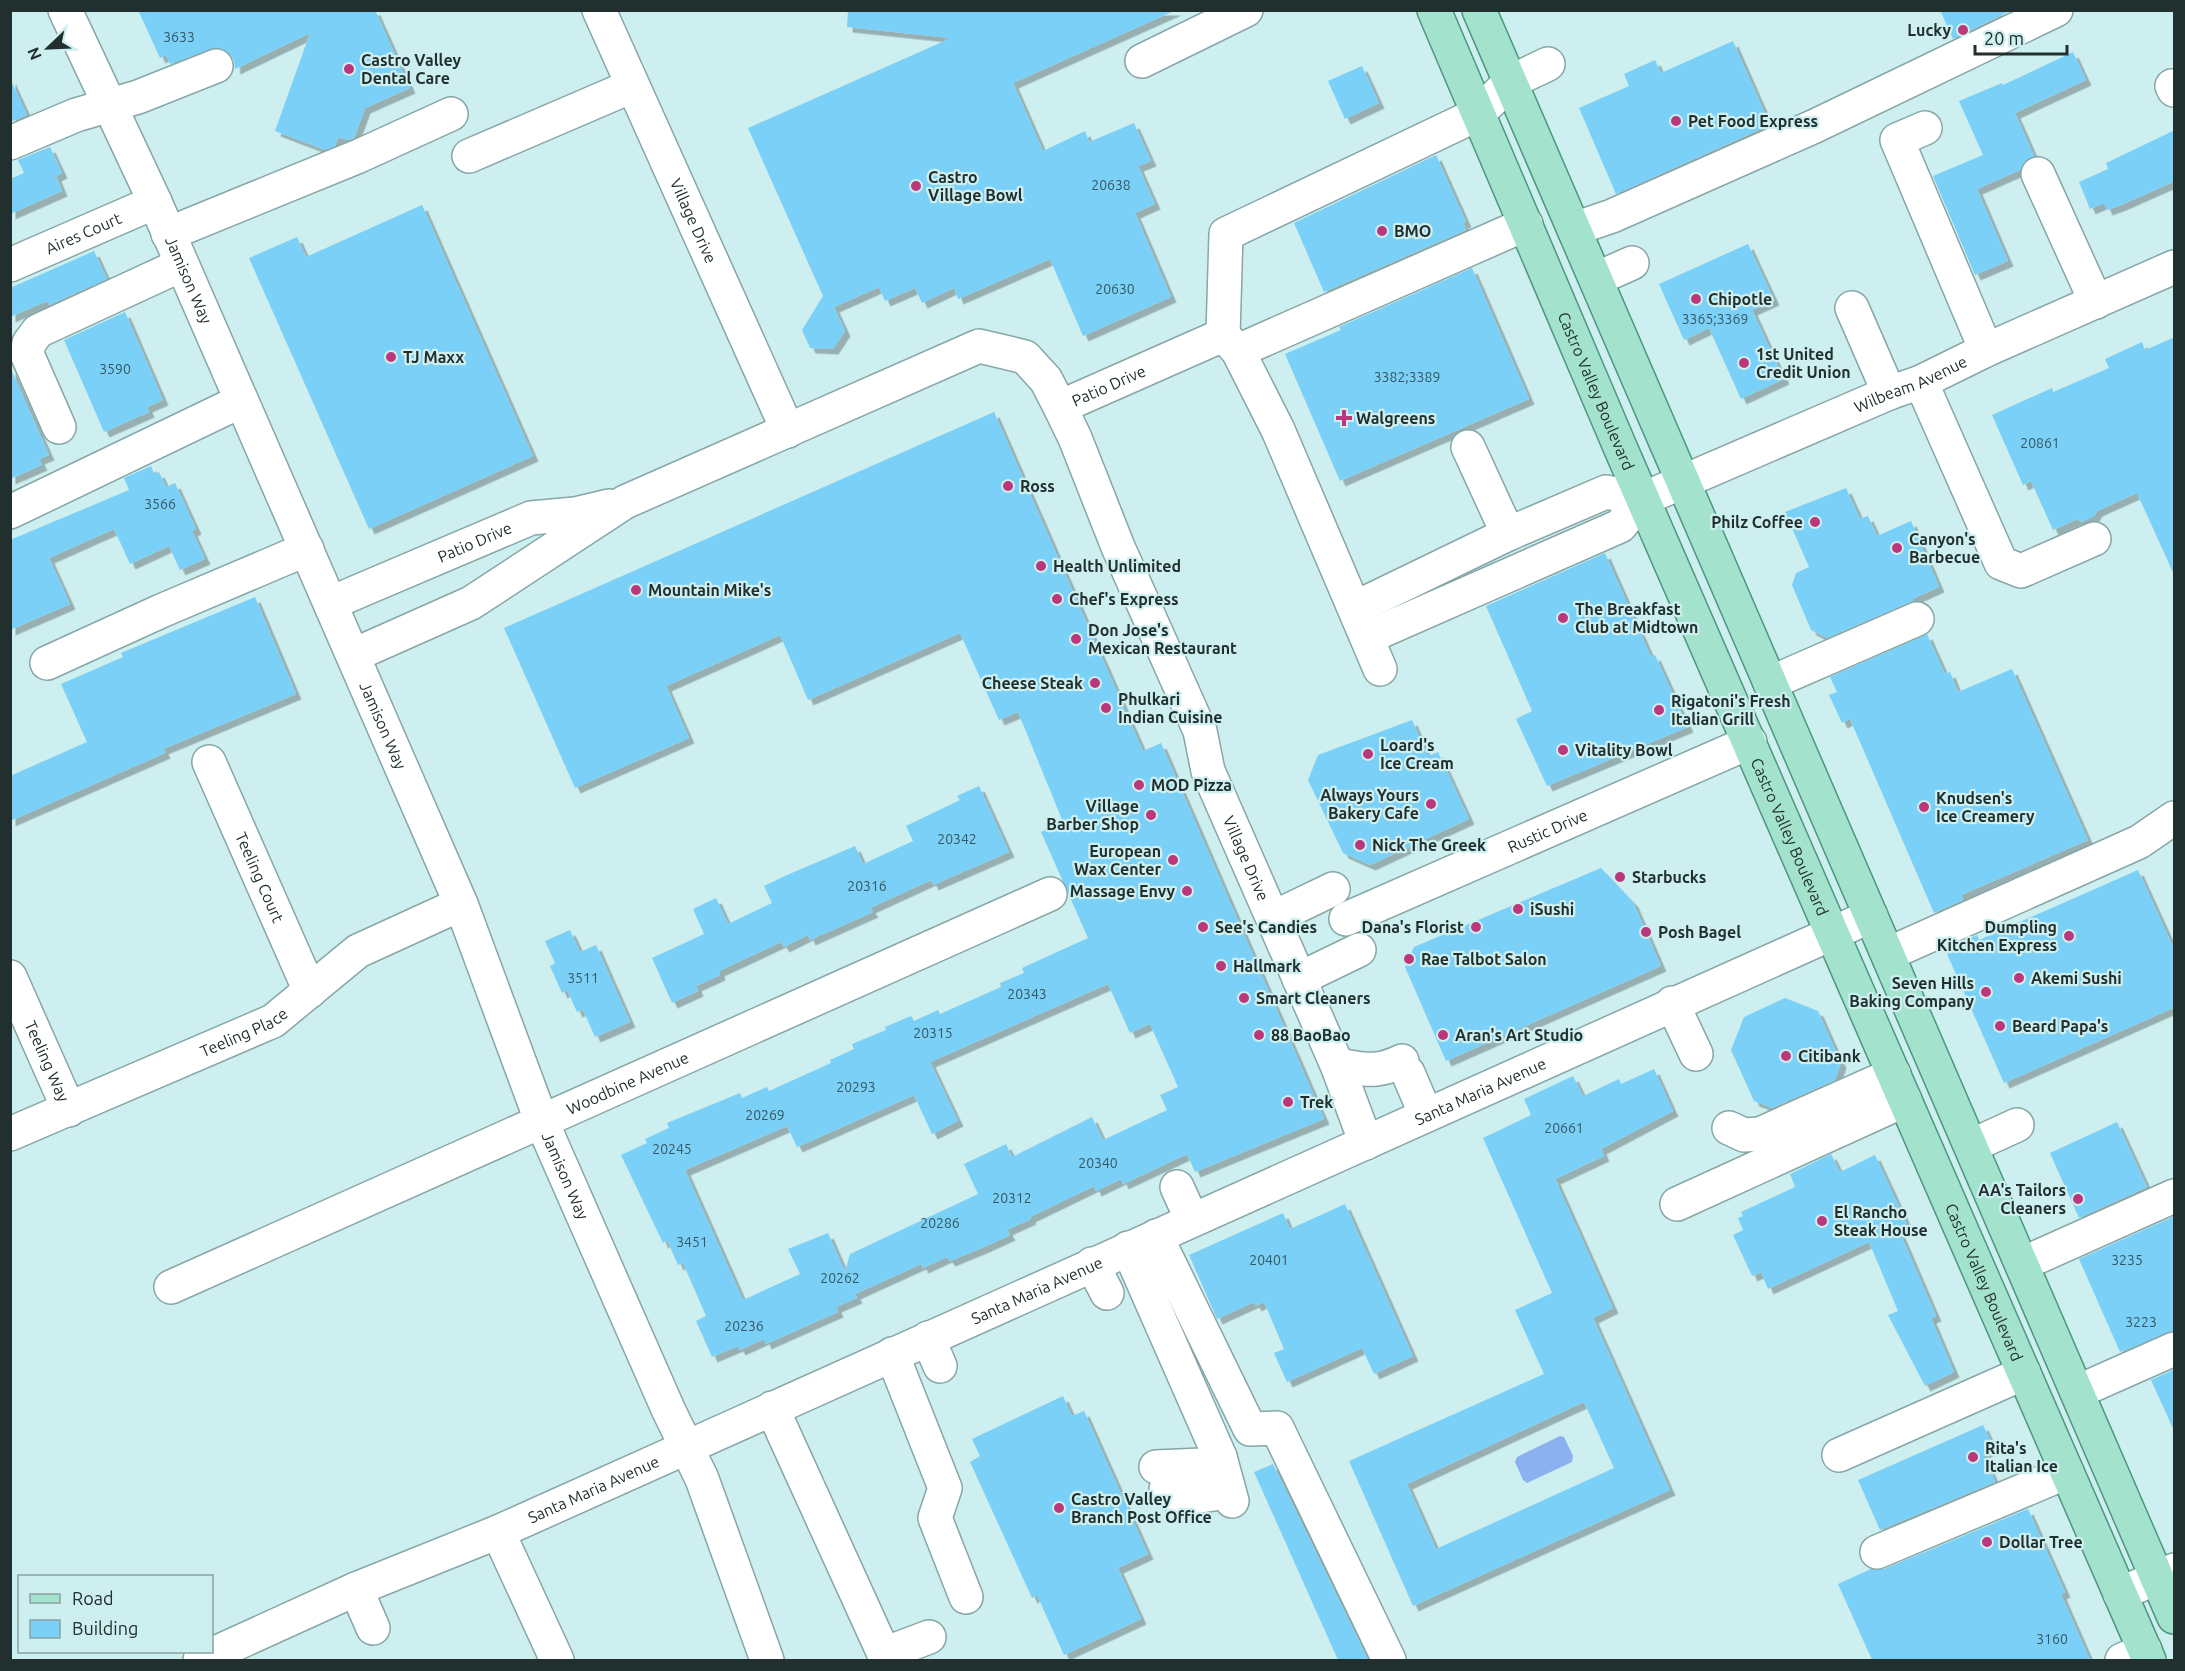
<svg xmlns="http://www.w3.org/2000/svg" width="2185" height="1671" font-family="Ubuntu,sans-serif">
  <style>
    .water { fill: #8bb1f0 }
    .building { fill: #7ad0f7; fill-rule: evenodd; filter: url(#shadow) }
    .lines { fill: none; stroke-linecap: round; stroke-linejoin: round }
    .minor-casing { stroke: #86a6a7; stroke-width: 36 }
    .major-casing { stroke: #4e967f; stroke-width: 36 }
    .minor { stroke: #fff; stroke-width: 33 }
    .major { stroke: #a3e2cc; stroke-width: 33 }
    .poi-dot { fill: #bb377c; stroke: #ceeff0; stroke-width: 2 }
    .labels { text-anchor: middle; stroke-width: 4.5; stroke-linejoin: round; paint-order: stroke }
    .number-label { font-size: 14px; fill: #385761 }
    .poi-label { font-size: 16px; font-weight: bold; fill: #222f2f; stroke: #ceeff0; text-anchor: start }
    .street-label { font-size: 16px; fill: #222f2f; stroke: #ceeff0 }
  </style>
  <defs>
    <filter id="shadow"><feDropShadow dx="5.5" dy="5.5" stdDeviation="0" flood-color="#0004"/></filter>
  </defs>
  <rect width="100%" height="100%" fill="#ceeff0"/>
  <path class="water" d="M1560 1436 1564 1437 1573 1456 1572 1462 1527 1483 1523 1480 1515 1462 1517 1457Z"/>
  <path class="building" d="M138 10H375L410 88 365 108 354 138 348 140 338 137 335 146 325 150 275 131 310 33 235 69 234 60 228 52 218 47 170 64 166 55 160 58Z
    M848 10H1176L1013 83 1043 151 1085 131 1089 142 1134 123 1151 161 1138 166 1155 204 1135 213 1171 297 1083 336 1050 259 958 299 954 288 922 303 915 288 885 301 879 287 834 307 845 331 833 349 810 348 802 330 823 296 748 128 951 38 847 27Z
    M1940 10H2012L1953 39Z
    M1733 41 1770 125 1616 194 1579 108 1629 86 1624 74 1655 60 1661 73Z
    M2073 52 2086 80 2015 113 2034 156 2023 163 2020 170 1977 189 2008 261 1975 275 1933 176 1983 155 1959 101 2002 83 2003 85Z
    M1362 66 1379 103 1345 119 1328 81Z
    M10 78 27 115 10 122Z
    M2175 130V181L2121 205 2107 210 2104 203 2090 209 2079 182 2108 169 2106 163Z
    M50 147 62 173 56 176 62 191 10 214V179L24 173 18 160Z
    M1436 155 1466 222 1463 223 1466 230 1324 292 1294 223Z
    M422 205 533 456 369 529 249 258 297 237 306 257Z
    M1748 244 1774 300 1752 310 1784 379 1741 399 1709 328 1684 340 1659 284Z
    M94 251 107 279 49 305 47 301 10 317V288Z
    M1472 268 1529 399 1340 481 1285 354 1341 330 1339 327Z
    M125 312 163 400 147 407 149 412 104 432 64 340Z
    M2175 337V577L2137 493 2097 511 2094 516 2082 522 2077 519 2053 530 2031 481 2023 485 1992 415 2052 388 2053 392 2109 368 2105 359 2142 342 2145 350Z
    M10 367 49 455 39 459 42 465 10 479Z
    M994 412 1143 751 1161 743 1324 1119 1195 1172 1187 1154 1123 1184 1121 1179 1096 1191 1094 1186 1030 1217 1031 1219 1007 1230 1010 1235 984 1247 950 1261 947 1257 923 1268 921 1264 855 1294 857 1298 836 1307 838 1312 813 1323 766 1344 764 1339 740 1350 738 1346 712 1357 696 1321 706 1316 683 1263 678 1265 667 1240 663 1243 621 1155 647 1143 645 1139 669 1128 667 1123 740 1093 742 1098 767 1087 769 1091 831 1063 830 1060 854 1049 852 1044 886 1030 885 1027 911 1016 914 1021 938 1010 940 1014 1001 987 1000 983 1024 973 1022 968 1088 938 1041 832 1063 822 1018 712 999 720 960 633 808 700 780 635 666 686 689 738 575 788 504 628ZM1108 984 1130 1033 1150 1024 1178 1087 1160 1095 1167 1110 1103 1140 1092 1117 1012 1157 1006 1144 964 1164 978 1194 850 1254 845 1272 828 1233 788 1249 800 1274 743 1300 685 1170 787 1126 797 1147 912 1096 913 1093 932 1134 958 1121 930 1062Z
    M151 466 154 474 159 472 166 487 175 483 196 529 192 531 205 559 180 570 169 546 130 564 114 529 49 558 70 604 10 630V540L129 490 124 478Z
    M1846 488 1860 519 1868 516 1877 536 1911 521 1939 587 1912 599 1913 601 1827 638 1811 630 1792 585 1796 573 1809 567 1785 512Z
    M1605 553 1651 657 1655 655 1688 727 1547 786 1516 719 1532 711 1486 606Z
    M255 597 296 694 163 749 165 753 10 821V776L87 742 61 684 123 657 121 653Z
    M1927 634 1945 674 1950 672 1958 692 2012 669 2088 840 1961 895 1963 900 1934 913 1850 719 1842 723 1829 695 1837 692 1830 677Z
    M1412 720 1428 756 1438 752 1469 819 1370 865 1343 853 1308 780 1318 755Z
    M979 786 1009 852 933 885 931 880 870 908 873 912 810 940 808 935 784 947 781 942 719 971 720 975 696 986 698 991 672 1003 652 958 704 934 693 909 716 898 728 924 772 903 764 886 787 875 855 846 863 864 913 841 906 826 960 800 957 796Z
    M1601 868 1633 902 1661 966 1446 1061 1405 967 1414 947Z
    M2138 870 2175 951V1007L2004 1083 1947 954 1951 952 1949 947 1977 935 1979 940Z
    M570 930 580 952 596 945 630 1022 595 1037 583 1010 577 1012 567 990 562 993 550 966 555 963 545 941Z
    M1785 998 1818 1011 1841 1063 1835 1080 1772 1108 1754 1101 1731 1050 1744 1017Z
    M1654 1069 1673 1111 1601 1149 1604 1156 1555 1179 1613 1308 1593 1318 1670 1490 1413 1606 1349 1461 1544 1374 1515 1310 1552 1293 1483 1138 1531 1115 1524 1099 1573 1076 1583 1096 1619 1079 1621 1084ZM1584 1402 1614 1468 1436 1549 1407 1484Z
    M2117 1122 2147 1187 2079 1218 2050 1153Z
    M1831 1154 1840 1172 1875 1155 1907 1224 1898 1228 1936 1316 1931 1318 1954 1372 1925 1386 1888 1315 1898 1311 1869 1242 1768 1289 1761 1272 1752 1276 1733 1235 1743 1230 1738 1218 1743 1216 1741 1212 1795 1187 1790 1174Z
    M1345 1204 1413 1356 1374 1374 1362 1348 1287 1382 1274 1353 1284 1349 1264 1302 1256 1306 1254 1302 1217 1319 1189 1255 1283 1213 1290 1229Z
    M2175 1216V1331L2120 1352 2079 1259Z
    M2175 1369V1433L2151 1380Z
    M1063 1396 1072 1416 1084 1411 1148 1554 1118 1568 1141 1619 1064 1655 1037 1595 1032 1598 970 1462 980 1456 972 1439Z
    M1983 1425 1994 1448 1983 1453 1995 1482 1880 1530 1858 1480Z
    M1273 1464 1368 1660H1338L1254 1472Z
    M2028 1509 2065 1592 2061 1594 2090 1660H1872L1838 1584 1871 1569H1884Z"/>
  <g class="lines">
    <g class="minor-casing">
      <g id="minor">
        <path id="s1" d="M65 10 155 202 461 904 541 1120 668 1409 702 1479 767 1660"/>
        <path id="s2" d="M599 10 788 431"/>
        <path d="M1142 61 1246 10"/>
        <path d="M2172 86 2174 90"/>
        <path d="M1925 128 1897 140 1986 350"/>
        <path d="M10 143 76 115 138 97 216 66"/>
        <path d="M469 156 632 86"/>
        <path d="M2038 174 2096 302"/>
        <path d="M1574 229 1612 216 1815 126 2056 10"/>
        <path d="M168 234 359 156 451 114"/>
        <path id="s3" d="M10 265 155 202"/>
        <path d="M1596 279 1632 263"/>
        <path d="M1852 308 1889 393"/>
        <path d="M1223 335 1238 351 1278 430 1380 669"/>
        <path d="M1238 351 1526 224"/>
        <path d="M1921 382 2001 563 2021 571 2094 539"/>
        <path id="s4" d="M1060 407 1075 438 1118 547 1200 731 1208 771 1337 1065 1366 1143"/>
        <path d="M59 427 27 354 29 343 38 331 181 265"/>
        <path d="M1468 447 1508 534"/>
        <path d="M10 512 241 401"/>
        <path id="s5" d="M331 603 531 518 575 514 609 506"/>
        <path d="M1355 608 1508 534 1606 492 1643 499"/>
        <path id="s6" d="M1368 637 1620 526 1643 499 1889 393 1921 382 1986 350 2174 267"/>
        <path id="s7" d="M354 655 471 603 625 502 979 346 1025 357 1046 380 1060 407 1223 335 1226 234 1478 114 1510 82 1548 64"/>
        <path d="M47 663 161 611 307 549"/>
        <path d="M1770 683 1917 619"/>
        <path id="s8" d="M209 762 310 991"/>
        <path d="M1273 918 1333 889"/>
        <path id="s9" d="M1346 919 1750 742"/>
        <path d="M1888 954 2139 842 2174 818"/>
        <path id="s10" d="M10 977 69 1110"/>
        <path d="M1299 979 1359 950"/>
        <path d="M1672 1003 1696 1054"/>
        <path d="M1337 1065C1365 1069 1375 1074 1402 1061"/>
        <path d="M1408 1073 1426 1115"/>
        <path d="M1729 1128 1744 1135 1760 1134 1894 1074"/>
        <path id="s11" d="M10 1134 273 1021 358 951 461 904"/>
        <path d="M1971 1146 2017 1125"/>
        <path d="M1177 1187 1192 1220"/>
        <path d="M1677 1204 1905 1100"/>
        <path d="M1156 1236 1250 1429 1277 1428 1389 1660"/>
        <path d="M1128 1248 1220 1457 1232 1501"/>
        <path d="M1092 1264 1107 1293"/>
        <path d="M2022 1264 2174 1196"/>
        <path id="s12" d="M171 1287 1050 894"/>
        <path d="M928 1338 940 1366"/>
        <path d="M892 1354 945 1488 935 1518 966 1597"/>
        <path d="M2077 1392 2174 1349"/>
        <path d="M772 1408 884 1654 929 1637"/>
        <path d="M1839 1455 2024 1373"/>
        <path d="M1156 1467 1202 1465 1220 1457"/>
        <path d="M1166 1489 1180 1499 1214 1494 1228 1487"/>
        <path d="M498 1532 557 1660"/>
        <path d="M1877 1552 2067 1472"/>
        <path d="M356 1589 373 1628"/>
        <path d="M2120 1594 2174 1570"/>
        <path id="s13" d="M200 1660 356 1589 498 1532 1871 916"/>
        <path d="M2122 1660 2145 1650"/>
      </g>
    </g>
    <g class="major-casing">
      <g id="major">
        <path id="s14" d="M1434 10 1620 447 2149 1660"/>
        <path d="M1479 10 2174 1617"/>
      </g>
    </g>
    <use href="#minor" class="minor"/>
    <use href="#major" class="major"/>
  </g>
  <g class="poi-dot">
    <circle cx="1963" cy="30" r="6"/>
    <circle cx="349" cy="69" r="6"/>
    <circle cx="1676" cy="121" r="6"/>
    <circle cx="916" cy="186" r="6"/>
    <circle cx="1382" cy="231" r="6"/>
    <circle cx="1696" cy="299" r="6"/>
    <circle cx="391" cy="357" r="6"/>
    <circle cx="1744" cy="363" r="6"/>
    <path d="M1341 409h6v6h6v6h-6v6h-6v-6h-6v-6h6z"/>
    <circle cx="1008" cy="486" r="6"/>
    <circle cx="1815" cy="522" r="6"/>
    <circle cx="1897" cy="548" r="6"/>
    <circle cx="1041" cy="566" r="6"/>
    <circle cx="636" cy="590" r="6"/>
    <circle cx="1057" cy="599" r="6"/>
    <circle cx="1563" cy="618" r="6"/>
    <circle cx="1076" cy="639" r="6"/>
    <circle cx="1095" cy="683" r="6"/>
    <circle cx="1106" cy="708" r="6"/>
    <circle cx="1659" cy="710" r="6"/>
    <circle cx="1563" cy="750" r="6"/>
    <circle cx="1368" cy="754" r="6"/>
    <circle cx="1139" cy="785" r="6"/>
    <circle cx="1431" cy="804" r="6"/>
    <circle cx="1924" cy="807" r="6"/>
    <circle cx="1151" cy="815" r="6"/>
    <circle cx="1360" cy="845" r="6"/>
    <circle cx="1173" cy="860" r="6"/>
    <circle cx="1620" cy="877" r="6"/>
    <circle cx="1187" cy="891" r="6"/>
    <circle cx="1518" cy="909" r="6"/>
    <circle cx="1203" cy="927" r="6"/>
    <circle cx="1476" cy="927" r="6"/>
    <circle cx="1646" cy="932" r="6"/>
    <circle cx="2069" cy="936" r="6"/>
    <circle cx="1409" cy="959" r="6"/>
    <circle cx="1221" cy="966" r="6"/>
    <circle cx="2019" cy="978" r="6"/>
    <circle cx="1986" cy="992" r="6"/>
    <circle cx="1244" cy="998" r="6"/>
    <circle cx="2000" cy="1026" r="6"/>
    <circle cx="1259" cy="1035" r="6"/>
    <circle cx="1443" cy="1035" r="6"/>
    <circle cx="1786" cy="1056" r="6"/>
    <circle cx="1288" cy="1102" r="6"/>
    <circle cx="2078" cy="1199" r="6"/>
    <circle cx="1822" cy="1221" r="6"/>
    <circle cx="1973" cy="1457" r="6"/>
    <circle cx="1059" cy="1508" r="6"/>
    <circle cx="1987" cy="1542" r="6"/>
  </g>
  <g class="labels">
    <g class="number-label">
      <text x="179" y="42">3633</text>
      <text x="1111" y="190">20638</text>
      <text x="1115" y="294">20630</text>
      <text x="1715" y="324">3365;3369</text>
      <text x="115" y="374">3590</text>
      <text x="1407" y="382">3382;3389</text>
      <text x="2040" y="448">20861</text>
      <text x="160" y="509">3566</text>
      <text x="957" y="844">20342</text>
      <text x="867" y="891">20316</text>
      <text x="583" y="983">3511</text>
      <text x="1027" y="999">20343</text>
      <text x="933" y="1038">20315</text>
      <text x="856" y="1092">20293</text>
      <text x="765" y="1120">20269</text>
      <text x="1564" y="1133">20661</text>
      <text x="672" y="1154">20245</text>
      <text x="1098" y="1168">20340</text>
      <text x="1012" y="1203">20312</text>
      <text x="940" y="1228">20286</text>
      <text x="692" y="1247">3451</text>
      <text x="1269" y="1265">20401</text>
      <text x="2127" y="1265">3235</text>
      <text x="840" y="1283">20262</text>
      <text x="2141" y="1327">3223</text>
      <text x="744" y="1331">20236</text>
      <text x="2052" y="1644">3160</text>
    </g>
    <g class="poi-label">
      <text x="1951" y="36" text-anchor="end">Lucky</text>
      <text x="361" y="66">Castro Valley<tspan x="361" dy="18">Dental Care</tspan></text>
      <text x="1688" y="127">Pet Food Express</text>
      <text x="928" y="183">Castro<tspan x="928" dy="18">Village Bowl</tspan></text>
      <text x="1394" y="237">BMO</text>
      <text x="1708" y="305">Chipotle</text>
      <text x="1756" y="360">1st United<tspan x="1756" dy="18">Credit Union</tspan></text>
      <text x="403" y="363">TJ Maxx</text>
      <text x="1356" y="424">Walgreens</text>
      <text x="1020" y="492">Ross</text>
      <text x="1803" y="528" text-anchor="end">Philz Coffee</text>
      <text x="1909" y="545">Canyon's<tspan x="1909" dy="18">Barbecue</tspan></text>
      <text x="1053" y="572">Health Unlimited</text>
      <text x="648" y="596">Mountain Mike's</text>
      <text x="1069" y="605">Chef's Express</text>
      <text x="1575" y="615">The Breakfast<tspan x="1575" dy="18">Club at Midtown</tspan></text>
      <text x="1088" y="636">Don Jose's<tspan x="1088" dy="18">Mexican Restaurant</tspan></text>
      <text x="1083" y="689" text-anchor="end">Cheese Steak</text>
      <text x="1118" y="705">Phulkari<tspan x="1118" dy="18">Indian Cuisine</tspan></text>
      <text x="1671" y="707">Rigatoni's Fresh<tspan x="1671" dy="18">Italian Grill</tspan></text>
      <text x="1380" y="751">Loard's<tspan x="1380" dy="18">Ice Cream</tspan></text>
      <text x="1575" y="756">Vitality Bowl</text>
      <text x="1151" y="791">MOD Pizza</text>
      <text x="1419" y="801" text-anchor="end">Always Yours<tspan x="1419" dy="18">Bakery Cafe</tspan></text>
      <text x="1936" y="804">Knudsen's<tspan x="1936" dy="18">Ice Creamery</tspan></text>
      <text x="1139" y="812" text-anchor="end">Village<tspan x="1139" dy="18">Barber Shop</tspan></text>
      <text x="1372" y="851">Nick The Greek</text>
      <text x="1161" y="857" text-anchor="end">European<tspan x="1161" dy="18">Wax Center</tspan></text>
      <text x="1632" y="883">Starbucks</text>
      <text x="1175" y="897" text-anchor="end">Massage Envy</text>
      <text x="1530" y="915">iSushi</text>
      <text x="1215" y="933">See's Candies</text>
      <text x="1464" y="933" text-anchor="end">Dana's Florist</text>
      <text x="2057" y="933" text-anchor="end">Dumpling<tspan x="2057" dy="18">Kitchen Express</tspan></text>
      <text x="1658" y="938">Posh Bagel</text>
      <text x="1421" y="965">Rae Talbot Salon</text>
      <text x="1233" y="972">Hallmark</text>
      <text x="2031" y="984">Akemi Sushi</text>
      <text x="1974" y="989" text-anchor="end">Seven Hills<tspan x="1974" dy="18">Baking Company</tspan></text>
      <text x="1256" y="1004">Smart Cleaners</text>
      <text x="2012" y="1032">Beard Papa's</text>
      <text x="1271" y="1041">88 BaoBao</text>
      <text x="1455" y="1041">Aran's Art Studio</text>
      <text x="1798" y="1062">Citibank</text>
      <text x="1300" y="1108">Trek</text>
      <text x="2066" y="1196" text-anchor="end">AA's Tailors<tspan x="2066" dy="18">Cleaners</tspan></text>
      <text x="1834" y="1218">El Rancho<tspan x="1834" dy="18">Steak House</tspan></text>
      <text x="1985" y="1454">Rita's<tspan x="1985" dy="18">Italian Ice</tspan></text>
      <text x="1071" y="1505">Castro Valley<tspan x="1071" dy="18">Branch Post Office</tspan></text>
      <text x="1999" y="1548">Dollar Tree</text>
    </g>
    <g class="street-label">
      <text dy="6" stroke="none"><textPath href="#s2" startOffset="231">Village Drive</textPath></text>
      <text dy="6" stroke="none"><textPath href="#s3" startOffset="80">Aires Court</textPath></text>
      <text dy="6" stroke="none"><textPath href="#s1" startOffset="297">Jamison Way</textPath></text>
      <text dy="6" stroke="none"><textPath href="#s6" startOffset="602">Wilbeam Avenue</textPath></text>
      <text dy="6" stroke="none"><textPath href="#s7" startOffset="861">Patio Drive</textPath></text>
      <text dy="6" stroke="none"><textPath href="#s14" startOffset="414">Castro Valley Boulevard</textPath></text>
      <text dy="6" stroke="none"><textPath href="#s5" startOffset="156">Patio Drive</textPath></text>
      <text dy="6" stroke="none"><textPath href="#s1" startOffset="783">Jamison Way</textPath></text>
      <text dy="6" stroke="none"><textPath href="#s9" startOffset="220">Rustic Drive</textPath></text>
      <text dy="6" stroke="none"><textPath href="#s14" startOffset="900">Castro Valley Boulevard</textPath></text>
      <text dy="6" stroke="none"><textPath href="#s4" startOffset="489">Village Drive</textPath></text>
      <text dy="6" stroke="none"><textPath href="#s8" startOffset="126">Teeling Court</textPath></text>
      <text dy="6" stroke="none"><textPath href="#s11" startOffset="255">Teeling Place</textPath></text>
      <text dy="6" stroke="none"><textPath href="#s10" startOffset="92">Teeling Way</textPath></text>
      <text dy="6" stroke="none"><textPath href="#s12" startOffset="500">Woodbine Avenue</textPath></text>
      <text dy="6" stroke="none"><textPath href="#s13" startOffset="1401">Santa Maria Avenue</textPath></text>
      <text dy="6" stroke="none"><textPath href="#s1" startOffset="1269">Jamison Way</textPath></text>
      <text dy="6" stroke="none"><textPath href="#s14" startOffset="1386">Castro Valley Boulevard</textPath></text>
      <text dy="6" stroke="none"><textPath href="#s13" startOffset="915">Santa Maria Avenue</textPath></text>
      <text dy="6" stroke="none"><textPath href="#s13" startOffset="429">Santa Maria Avenue</textPath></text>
    </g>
  </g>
  <rect width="2185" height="1671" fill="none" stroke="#222f2f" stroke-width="24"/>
  <rect x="18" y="1575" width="195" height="78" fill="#ceeff0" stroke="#89a2a3" stroke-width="1.5"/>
  <rect x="30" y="1594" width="30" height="9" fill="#a3e2cc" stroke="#89a2a3" stroke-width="1.5"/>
  <text x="72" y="1605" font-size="18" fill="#222f2f">Road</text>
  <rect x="30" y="1620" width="30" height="18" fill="#7ad0f7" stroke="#89a2a3" stroke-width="1.5"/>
  <text x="72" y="1635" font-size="18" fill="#222f2f">Building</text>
  <g transform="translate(48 48) rotate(247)" stroke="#ceeff0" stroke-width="4.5" paint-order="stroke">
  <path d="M0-4.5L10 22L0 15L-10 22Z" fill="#222f2f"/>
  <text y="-9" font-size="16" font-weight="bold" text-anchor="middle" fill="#222f2f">N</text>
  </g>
  <path d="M1975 45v9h92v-9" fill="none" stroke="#222f2f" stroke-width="3"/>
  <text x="1984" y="45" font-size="18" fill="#222f2f" stroke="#ceeff0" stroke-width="4.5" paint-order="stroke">20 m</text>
</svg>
